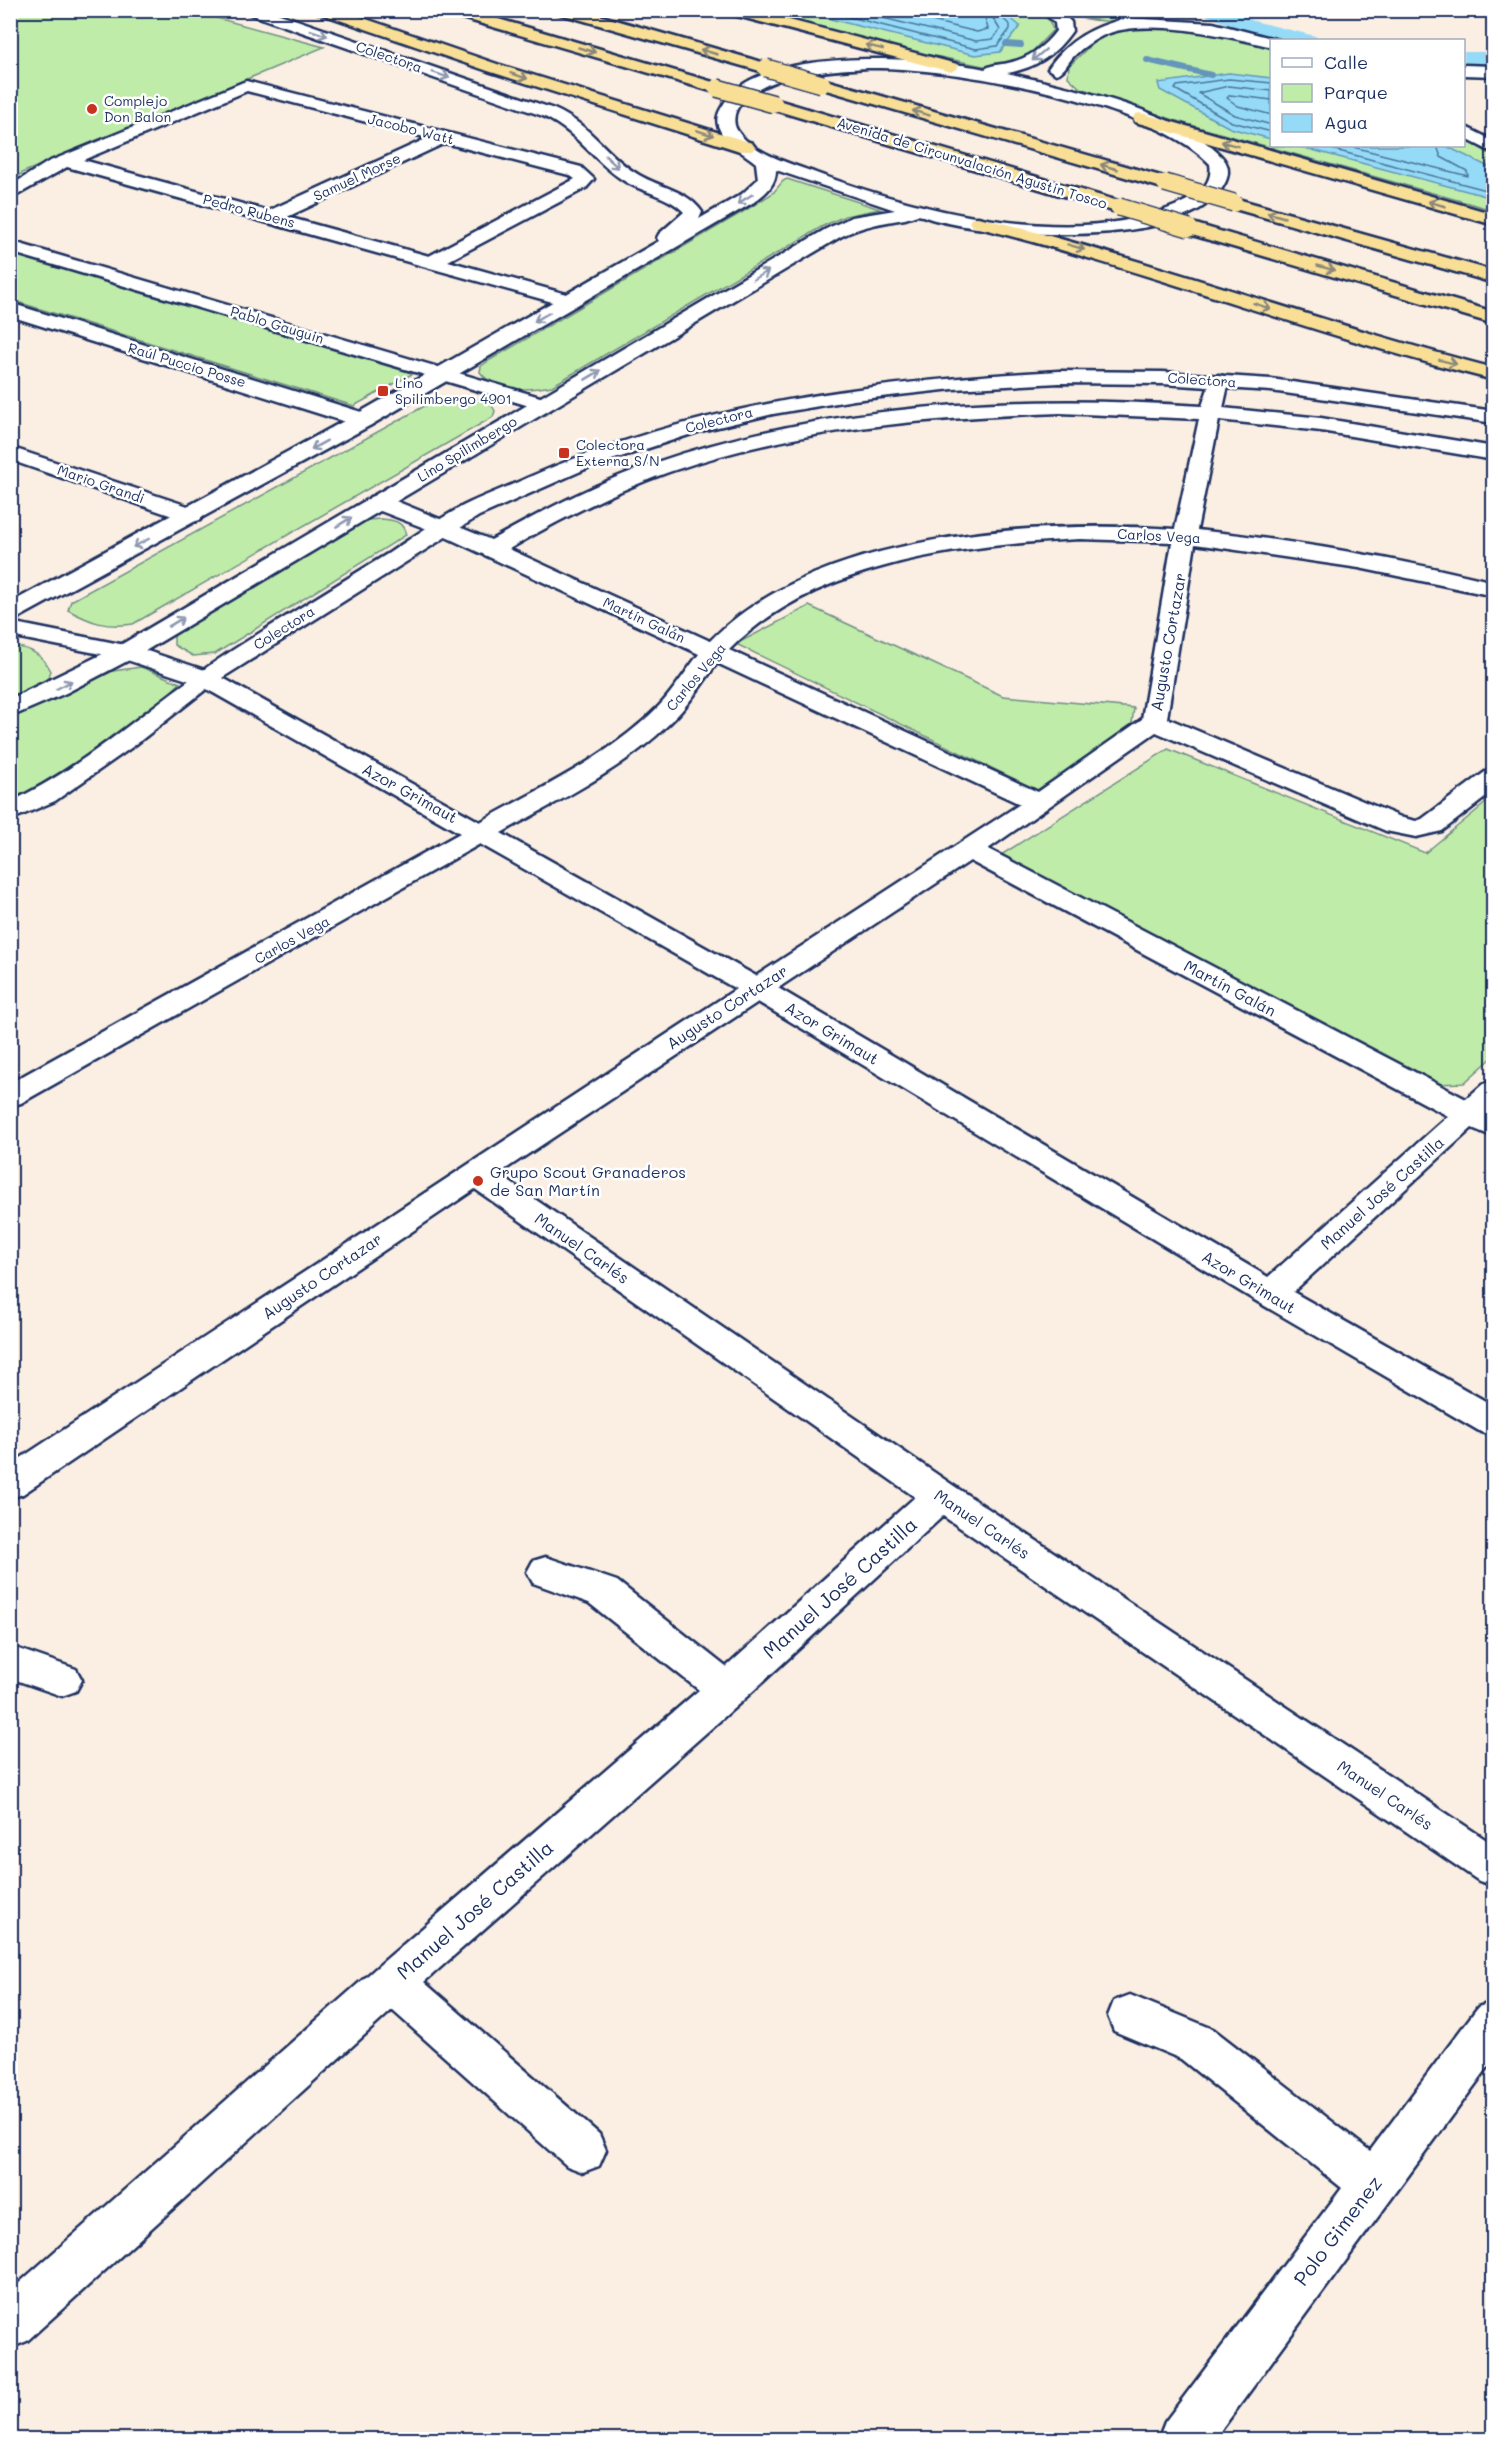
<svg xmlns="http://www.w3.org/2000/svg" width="1504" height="2450" font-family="Mali,sans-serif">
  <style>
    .green { fill: #c0eca9; stroke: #6e8e84; stroke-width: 1.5 }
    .water { fill: #95dbf7; stroke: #6496ba; stroke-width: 1.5 }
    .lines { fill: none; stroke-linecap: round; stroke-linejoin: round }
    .shore { stroke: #4c749b; stroke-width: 1.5 }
    .stream { stroke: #6496ba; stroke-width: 6 }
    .canal { fill: #95dbf7; fill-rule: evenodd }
    .street-casing { stroke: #1b2f5e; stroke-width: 5 }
    .secondary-casing { stroke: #1b2f5e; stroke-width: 5 }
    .highway-casing { stroke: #1b2f5e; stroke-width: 5 }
    .street { fill: #fff; fill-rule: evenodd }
    .secondary { fill: #fff; fill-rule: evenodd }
    .highway { fill: #f9df96; fill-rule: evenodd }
    .highway-bridge-casing { stroke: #1b2f5e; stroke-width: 20; stroke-linecap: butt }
    .highway-bridge { stroke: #f9df96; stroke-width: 17 }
    .oneway { stroke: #8d97ae }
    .oneway2 { stroke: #8a877a }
    .poi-dot { fill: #c8321e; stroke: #fff; stroke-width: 2 }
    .labels { text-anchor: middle; stroke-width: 5; stroke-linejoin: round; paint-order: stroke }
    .far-street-label { font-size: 14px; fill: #1b2f5e; stroke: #fff }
    .far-poi-label { font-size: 14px; fill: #1b2f5e; stroke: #fff; text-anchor: start }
    .street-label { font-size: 16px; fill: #1b2f5e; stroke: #fff }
    .poi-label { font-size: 16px; fill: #1b2f5e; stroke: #fff; text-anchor: start }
    .near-street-label { font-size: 20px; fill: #1b2f5e; stroke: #fff }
  </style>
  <rect width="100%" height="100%" fill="#fbeee3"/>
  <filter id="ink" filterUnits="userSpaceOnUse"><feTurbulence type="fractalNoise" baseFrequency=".0167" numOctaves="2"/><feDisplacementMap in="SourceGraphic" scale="12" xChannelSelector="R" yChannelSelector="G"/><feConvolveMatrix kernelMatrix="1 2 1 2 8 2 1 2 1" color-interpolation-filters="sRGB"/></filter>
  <g filter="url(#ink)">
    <path class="green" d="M11 10 191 11 324 47 24 172 11 180Z
      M755 11H1035L1049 20 1053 30 1025 59 997 65 983 66 901 49Z
      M1061 11H1151C1128 27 1085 22 1061 11Z
      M1132 27H1183L1271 47 1272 146H1464V138L1493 156V210L1180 122 1080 88 1068 77 1069 66 1100 36Z
      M787 179 880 209 845 216 823 226 552 386C530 390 495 393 480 372L481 366 490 360 746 210 773 193 783 181Z
      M10 251 414 373 354 406 11 300Z
      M453 397 476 398 491 404 495 411 493 417 133 624C106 628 92 623 68 610L71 601 430 403Z
      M381 519C394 520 403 521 406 535L215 654 193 656 174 645V635L366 520Z
      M809 606 1003 696 1134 708 1131 730 1037 790 736 644Z
      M10 646C29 647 43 655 51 671L46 682 10 701Z
      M141 667 180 683 151 711 36 790 11 800 10 719 113 671Z
      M1168 749 1425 853 1493 797V1057L1464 1083 1436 1084 1001 855Z"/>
    <path class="water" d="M798 11H1002L1020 26 1000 52 975 55Z
      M1229 73 1271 78V139L1230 128 1160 90 1158 83Z
      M1297 146H1446L1493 169V198Z"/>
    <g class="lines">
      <path class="shore" d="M822 10 976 49 997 46 1010 29V25L1000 16 999 10
        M851 10 976 41 993 39 1000 30 993 18 992 10
        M887 10 977 32 988 29 983 10
        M1272 83 1229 79 1177 86 1175 89 1232 122 1272 132
        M1272 91 1229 86 1198 93 1235 115 1272 125
        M1272 100 1230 95 1227 98 1238 106 1272 115
        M1320 146 1494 192
        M1349 146 1468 176 1467 171 1441 157 1437 146"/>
      <path class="stream" d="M1006 44 1021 45
        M1147 60 1211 75"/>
      <path class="canal" d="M1201 10H1228L1254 21 1315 36 1318 40C1278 44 1240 29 1203 14Z
        M1464 52H1494V64H1464Z"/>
      <g class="street-casing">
        <path id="street" d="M1464 65 1494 66V76L1464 75Z
          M246 81 581 167 594 179 586 188 448 261 577 297 580 301 577 305H563L67 167 10 199V186L48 162ZM247 91 428 138 268 211 83 160ZM445 143 569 175 575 179 429 256 287 217Z
          M10 241 550 400 553 404 550 408 543 410 536 408 10 252Z
          M10 303 371 415 374 420 371 425 363 426 355 425 10 316Z
          M1219 375 1226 377 1229 381 1223 408 1321 418 1494 447V460L1321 431 1219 420 1197 530C1297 541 1396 558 1494 582V596L1359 568 1195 544 1167 718 1403 818 1416 821 1422 819 1485 772 1494 770V791L1442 831 1416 837 1386 831 1156 732 988 849 1466 1099 1483 1084 1494 1081V1109L1490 1112 1494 1114V1137L1472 1128 1293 1292 1494 1406V1436L1481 1432 1258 1302 758 1002 498 1174 954 1486 1494 1845V1886L1479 1881 943 1516 741 1702 424 1982 599 2134 606 2150 599 2166 583 2172 567 2166 392 2010 27 2341 10 2348V2291L376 1968 699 1690 589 1603 533 1583 527 1572 533 1561 546 1557 617 1581 726 1667 915 1497 475 1189 23 1494 10 1498V1465L736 989 480 844 21 1103 10 1106V1083L460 833 196 683 121 658 10 636V622L135 647 214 673 480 822C542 787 609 757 659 706 674 690 685 672 699 654L435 532 370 507 367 502 370 497 378 495 386 497 491 540C543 511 597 482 654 463 827 403 1021 394 1202 406L1212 377ZM1060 413 1199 419 1175 529C1033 520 816 533 710 641L509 549C560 519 613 492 669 472 794 428 929 418 1060 413ZM1080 539 1172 542 1142 719 1038 792 729 650C815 562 964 545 1080 539ZM717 663 1020 804 756 976 501 833C559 800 621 771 669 724 688 706 702 684 717 663ZM970 861 1448 1116 1268 1277 778 988Z
          M10 447 200 510 203 515 200 520 192 522 184 520 10 460Z
          M10 1646 76 1669 82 1680 76 1691 62 1696 10 1678Z
          M1130 1995 1213 2029 1370 2151 1478 2007 1494 2002V2059L1214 2440H1158L1165 2422 1342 2188 1181 2059 1114 2031 1108 2016 1114 2001Z"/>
      </g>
      <g class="secondary-casing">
        <path id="secondary" d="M245 10H268L554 109C593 126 606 156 639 175 661 188 687 190 702 212L699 219 742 194 758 179 756 163C743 152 726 145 719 128 714 117 721 108 727 99 766 46 928 57 985 69 992 64 1000 65 1008 63 1028 59 1044 47 1056 31L1055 23 1044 12 1059 10 1071 22 1072 31C1055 55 1036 68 1007 73 1067 87 1178 110 1221 156 1232 167 1229 180 1219 192 1181 242 1041 237 984 229 968 227 951 224 935 220 930 219 922 215 917 215 914 216 909 218 905 219 880 223 862 226 840 237L135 657 66 693 10 717V699L117 647 826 229 852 217 895 210 776 170C776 185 765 194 754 202L371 425 18 618 10 620V603L355 415 659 241 657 238 659 234 684 212C669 196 645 193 626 182 594 163 581 134 543 116L247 13ZM868 68C951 66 1153 103 1210 164 1214 187 1193 198 1175 206 1070 250 919 211 816 173 792 164 751 153 737 130 733 124 734 115 737 109 759 73 831 70 868 68Z
          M1127 18 1213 23 1279 40H1272V47C1227 36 1144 16 1102 36 1092 41 1083 47 1075 55 1068 61 1065 72 1056 74L1048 69C1068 39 1093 27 1127 18Z
          M1464 126 1494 141V153L1464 138Z
          M1059 371 1163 372 1271 379 1494 411V423L1271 391 1163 384 1059 383 953 389 854 400 773 414 701 431 590 467 479 516 214 683 135 745 55 801 10 820V802C93 763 159 696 236 648 287 616 338 584 389 553 413 537 437 520 463 506 483 496 506 488 527 478 698 403 874 381 1059 371Z"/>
      </g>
      <g class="highway-casing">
        <path id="highway" d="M317 10H340L500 65 752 143 755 147 752 151H740L488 71 319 13Z
          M443 10H468L723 85 725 88 717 93 711 91 445 13Z
          M555 10H581L772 65 774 68 772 71H760L557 13Z
          M724 10H751L957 64 959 67 951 72 726 13Z
          M822 79 1171 179 1174 183 1171 187H1159L816 87 814 84Z
          M774 99 1125 203 1128 207 1125 211H1113L768 108 766 104 768 100Z
          M1141 113 1494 214V225L1135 122 1133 118 1135 114Z
          M1234 198 1494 271V283L1228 207 1225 203 1228 199Z
          M978 217C1152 260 1320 323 1494 368V380C1317 336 1148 270 972 226L969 222 972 218Z
          M1189 222 1494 312V324L1182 232 1180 228 1182 224Z"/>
      </g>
      <use href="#street" class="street"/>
      <use href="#secondary" class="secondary"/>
      <use href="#highway" class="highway"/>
      <g class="highway-bridge-casing">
        <path id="highway-bridge" d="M766 68 822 84
          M717 88 774 104
          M1165 183 1234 203
          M1119 207 1189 228"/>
      </g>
      <use href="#highway-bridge" class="highway-bridge"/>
    </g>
    <defs><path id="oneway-shaft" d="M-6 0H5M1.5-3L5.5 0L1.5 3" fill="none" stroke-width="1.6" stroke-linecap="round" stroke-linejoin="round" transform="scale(1.5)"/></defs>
    <g class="oneway">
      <use href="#oneway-shaft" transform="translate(319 33) rotate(19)"/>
      <use href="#oneway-shaft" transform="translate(1039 55) rotate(140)"/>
      <use href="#oneway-shaft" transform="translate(441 75) rotate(19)"/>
      <use href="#oneway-shaft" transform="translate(612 162) rotate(43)"/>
      <use href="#oneway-shaft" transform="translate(745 199) rotate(148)"/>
      <use href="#oneway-shaft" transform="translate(761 275) rotate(-31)"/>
      <use href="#oneway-shaft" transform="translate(542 317) rotate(150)"/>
      <use href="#oneway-shaft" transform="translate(593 375) rotate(-31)"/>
      <use href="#oneway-shaft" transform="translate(319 445) rotate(151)"/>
      <use href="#oneway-shaft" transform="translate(344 522) rotate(-31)"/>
      <use href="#oneway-shaft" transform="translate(141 543) rotate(152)"/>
      <use href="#oneway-shaft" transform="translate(176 622) rotate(-31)"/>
      <use href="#oneway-shaft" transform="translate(64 685) rotate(-28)"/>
    </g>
    <g class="oneway2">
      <use href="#oneway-shaft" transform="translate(874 47) rotate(-166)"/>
      <use href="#oneway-shaft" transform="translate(587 50) rotate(16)"/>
      <use href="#oneway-shaft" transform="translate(709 52) rotate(-164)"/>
      <use href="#oneway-shaft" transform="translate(519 76) rotate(18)"/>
      <use href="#oneway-shaft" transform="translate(921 113) rotate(-164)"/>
      <use href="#oneway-shaft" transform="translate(705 133) rotate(18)"/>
      <use href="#oneway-shaft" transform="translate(1230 144) rotate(-165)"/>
      <use href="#oneway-shaft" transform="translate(1109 167) rotate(-164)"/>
      <use href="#oneway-shaft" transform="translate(1437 204) rotate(-164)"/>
      <use href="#oneway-shaft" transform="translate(1276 215) rotate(-164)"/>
      <use href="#oneway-shaft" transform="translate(1076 247) rotate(17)"/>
      <use href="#oneway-shaft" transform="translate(1326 268) rotate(16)"/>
      <use href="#oneway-shaft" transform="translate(1262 306) rotate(18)"/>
      <use href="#oneway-shaft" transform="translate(1448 362) rotate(14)"/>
    </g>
  </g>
  <g class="poi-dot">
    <circle cx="92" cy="109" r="6"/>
    <rect x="377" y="385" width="12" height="12" rx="3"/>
    <rect x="558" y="447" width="12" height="12" rx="3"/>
    <circle cx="478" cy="1181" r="6"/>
  </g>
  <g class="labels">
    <g class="far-street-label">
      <text transform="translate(389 57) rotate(19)" y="5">Colectora</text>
      <text transform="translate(411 129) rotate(14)" y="5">Jacobo Watt</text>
      <text transform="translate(972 163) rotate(17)" y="5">Avenida de Circunvalación Agustín Tosco</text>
      <text transform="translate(357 177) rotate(-25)" y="5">Samuel Morse</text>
      <text transform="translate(249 211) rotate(15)" y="5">Pedro Rubens</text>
      <text transform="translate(277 325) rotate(17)" y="5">Pablo Gauguin</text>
      <text transform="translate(187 365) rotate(17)" y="5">Raúl Puccio Posse</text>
      <text transform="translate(1202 380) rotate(4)" y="5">Colectora</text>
      <text transform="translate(719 420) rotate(-14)" y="5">Colectora</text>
      <text transform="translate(467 449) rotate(-31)" y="5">Lino Spilimbergo</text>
      <text transform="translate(101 484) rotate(19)" y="5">Mario Grandi</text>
      <text transform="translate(1159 536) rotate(3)" y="5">Carlos Vega</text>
      <text transform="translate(644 620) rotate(25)" y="5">Martín Galán</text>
      <text transform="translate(284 628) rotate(-32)" y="5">Colectora</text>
      <text transform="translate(696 677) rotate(-50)" y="5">Carlos Vega</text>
      <text transform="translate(292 940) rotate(-29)" y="5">Carlos Vega</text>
    </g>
    <g class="far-poi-label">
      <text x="104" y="106">Complejo<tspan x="104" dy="16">Don Balon</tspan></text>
      <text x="395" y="388">Lino<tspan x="395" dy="16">Spilimbergo 4901</tspan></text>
      <text x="576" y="450">Colectora<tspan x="576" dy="16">Externa S/N</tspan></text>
    </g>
    <g class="street-label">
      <text transform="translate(1168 642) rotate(-80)" y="6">Augusto Cortazar</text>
      <text transform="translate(410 793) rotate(29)" y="6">Azor Grimaut</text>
      <text transform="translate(1230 988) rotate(28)" y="6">Martín Galán</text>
      <text transform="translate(727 1007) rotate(-33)" y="6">Augusto Cortazar</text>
      <text transform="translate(832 1033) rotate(31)" y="6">Azor Grimaut</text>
      <text transform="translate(1382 1193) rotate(-42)" y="6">Manuel José Castilla</text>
      <text transform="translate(582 1248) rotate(35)" y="6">Manuel Carlés</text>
      <text transform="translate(322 1276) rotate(-34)" y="6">Augusto Cortazar</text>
      <text transform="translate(1249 1282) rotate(31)" y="6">Azor Grimaut</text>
      <text transform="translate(982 1524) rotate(34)" y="6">Manuel Carlés</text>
      <text transform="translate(1385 1795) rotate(34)" y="6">Manuel Carlés</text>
    </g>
    <g class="poi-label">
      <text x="490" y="1178">Grupo Scout Granaderos<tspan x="490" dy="18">de San Martín</tspan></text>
    </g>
    <g class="near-street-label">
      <text transform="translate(840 1588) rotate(-42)" y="7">Manuel José Castilla</text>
      <text transform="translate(475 1910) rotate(-41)" y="7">Manuel José Castilla</text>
      <text transform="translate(1338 2231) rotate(-53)" y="7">Polo Gimenez</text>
    </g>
  </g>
  <rect width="1504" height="2450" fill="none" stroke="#fff" stroke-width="36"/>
  <rect x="18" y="18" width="1468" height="2414" fill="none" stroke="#1b2f5e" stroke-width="2" filter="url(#ink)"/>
  <rect x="1270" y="39" width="195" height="108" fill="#ffffff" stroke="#a4acbf" stroke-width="1.5"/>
  <rect x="1282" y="58" width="30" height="9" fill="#ffffff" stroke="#a4acbf" stroke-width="1.5"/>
  <text x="1324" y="69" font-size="18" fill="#1b2f5e">Calle</text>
  <rect x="1282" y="84" width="30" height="18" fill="#c0eca9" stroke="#a4acbf" stroke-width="1.5"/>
  <text x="1324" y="99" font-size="18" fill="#1b2f5e">Parque</text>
  <rect x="1282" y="114" width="30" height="18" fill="#95dbf7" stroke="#a4acbf" stroke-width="1.5"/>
  <text x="1324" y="129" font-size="18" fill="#1b2f5e">Agua</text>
</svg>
